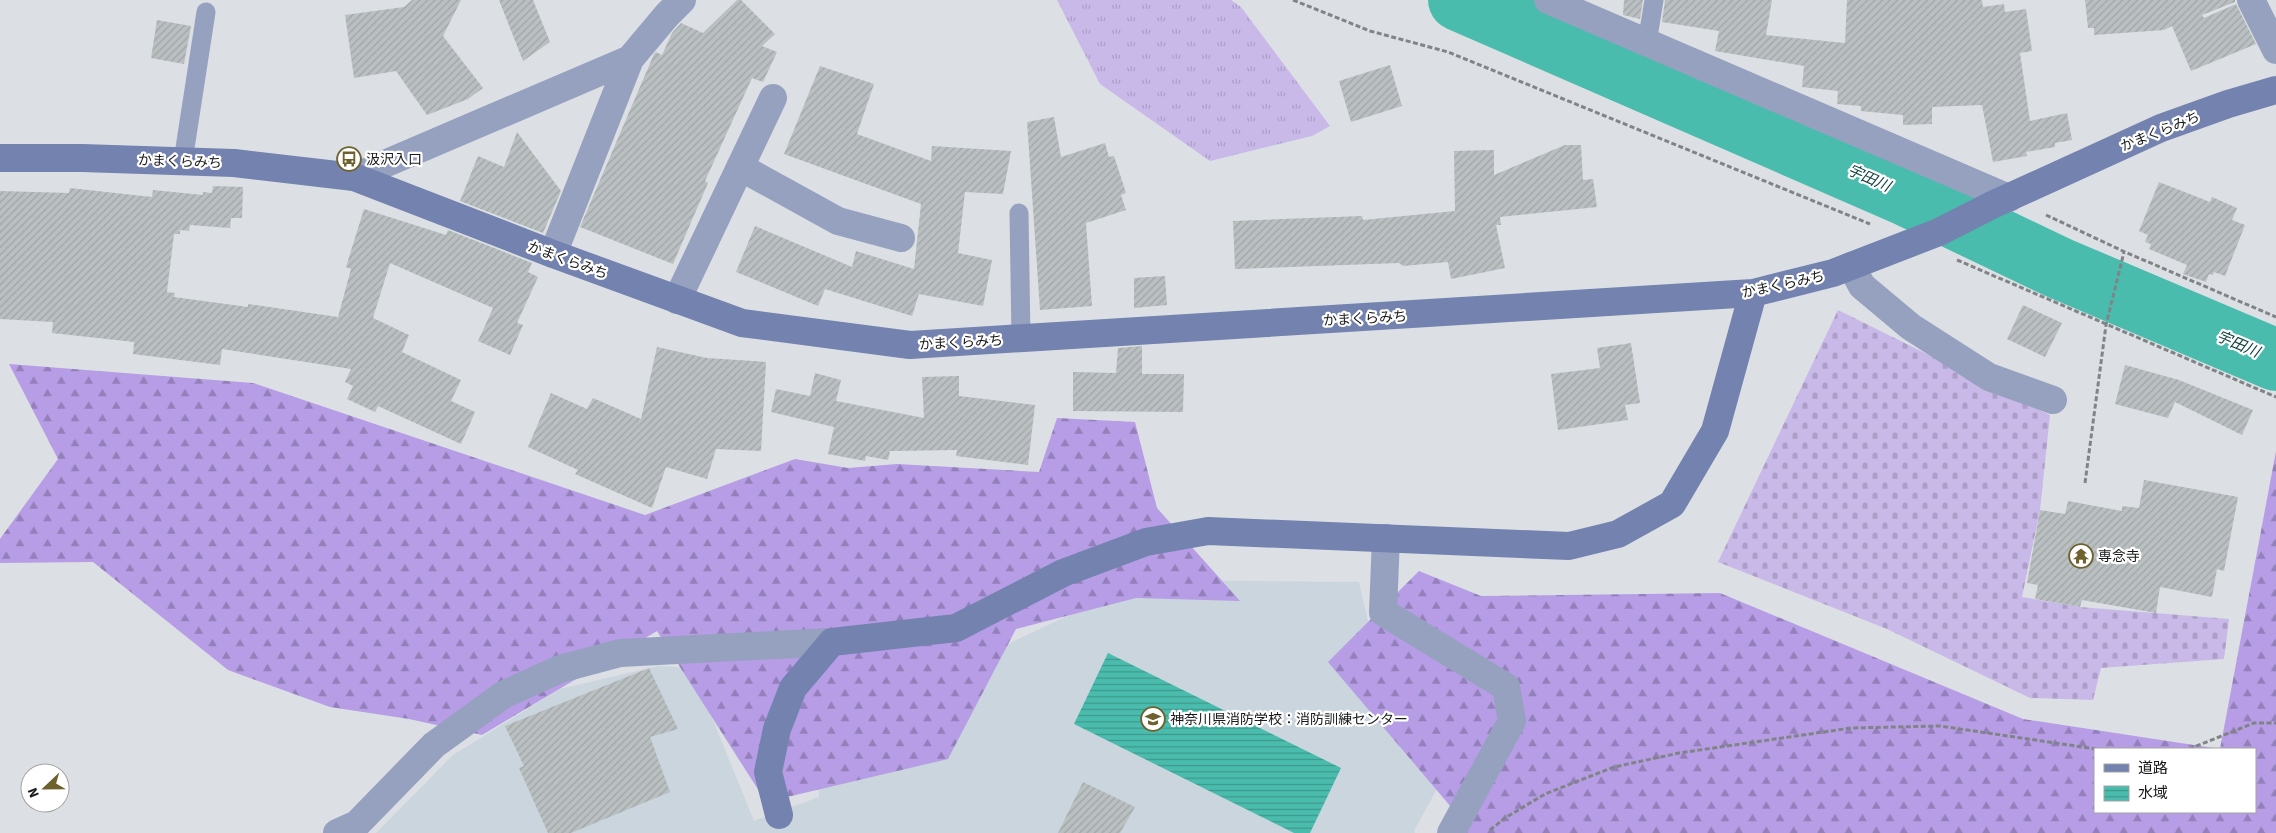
<svg xmlns="http://www.w3.org/2000/svg" width="2276" height="833" font-family="'Source Sans 3','Noto Sans JP',sans-serif">
  <style>
    .built { fill: #cad5dd }
    .grass { fill: url(#grass-tufts) }
    .forest { fill: url(#forest-firs); fill-rule: evenodd }
    .cemetery { fill: url(#cemetery-stones) }
    .water { fill: url(#water-rules) }
    .lines { fill: none; stroke-linecap: round; stroke-linejoin: round }
    .river { stroke: #4abcad; stroke-width: 62 }
    .building { fill: url(#building-hatch) }
    .path { stroke: #818487; stroke-width: 3; stroke-dasharray: 5 2.5; stroke-linecap: butt }
    .lane { stroke: #96a1c0; stroke-width: 19 }
    .street { stroke: #96a1c0; stroke-width: 28 }
    .secondary { stroke: #7382af; stroke-width: 28 }
    .labels { text-anchor: middle; stroke-width: 4.5; stroke-linejoin: round; paint-order: stroke }
    .street-label { font-size: 14px; fill: #18191b; stroke: #fff }
    .poi-label { font-size: 14px; fill: #18191b; stroke: #fff; text-anchor: start }
    .water-label { font-size: 15px; font-style: italic; fill: #0b3f39; stroke: #fff }
  </style>
  <defs>
    <pattern id="grass-tufts" width="24" height="20" patternUnits="userSpaceOnUse" patternTransform="scale(1.25)"><rect width="24" height="20" fill="#c9b9e9"/><path d="M3 7l-1-3M5 7V3M7 7l1-3M15 17l-1-3M17 17v-4M19 17l1-3" fill="none" stroke="#ac9ec7"/></pattern>
    <pattern id="forest-firs" width="22" height="20" patternUnits="userSpaceOnUse" patternTransform="scale(1.25)"><rect width="22" height="20" fill="#b69de5"/><path d="M5 1l3.5 6h-7zM16 11l3.5 6h-7z" fill="#937fb9"/></pattern>
    <pattern id="cemetery-stones" width="16" height="16" patternUnits="userSpaceOnUse" patternTransform="scale(1.25)"><rect width="16" height="16" fill="#c9b9e9"/><path d="M2 7V4a2 2 0 0 1 4 0v3zM10 15v-3a2 2 0 0 1 4 0v3z" fill="#ac9ec7"/></pattern>
    <pattern id="water-rules" width="6" height="5" patternUnits="userSpaceOnUse" patternTransform="scale(1.25)"><rect width="6" height="5" fill="#4abcad"/><path d="M0 2.5h6" fill="none" stroke="#3d988c"/></pattern>
    <pattern id="building-hatch" width="6" height="6" patternUnits="userSpaceOnUse" patternTransform="scale(1.25)"><rect width="6" height="6" fill="#bac0c1"/><path d="M-1 1l2-2M0 6l6-6M5 7l2-2" fill="none" stroke="#9fa4a5"/></pattern>
  </defs>
  <rect width="100%" height="100%" fill="#dce0e4"/>
  <path class="built" d="M1144 580 1359 582 1375 653 1487 697 1414 831 1415 833H376L453 755 560 689 658 666 692 668 754 821 819 797 818 733Z"/>
  <path class="grass" d="M1057 0H1231L1241 7 1330 126 1312 136 1210 161 1100 84Z"/>
  <path class="forest" d="M9 364 253 383 645 515 795 459 848 468 897 464 1039 472 1057 418 1135 422 1157 508 1240 601 1136 598 1016 629 948 759 766 802 657 631 482 735 409 719 330 707 228 670 93 562 0 563V539L58 459Z
    M2276 451V833H1444L1451 807 1328 662 1419 571 1481 596 1720 593 2023 719 2220 749ZM2095 749H2255V812H2095Z"/>
  <path class="cemetery" d="M1838 310 2050 415 2040 510 2022 597 2080 607 2229 619 2224 659 2101 668 2093 700 2030 698 1887 629 1718 562Z"/>
  <path class="water" d="M1108 653 1341 768 1310 833H1294L1074 724Z"/>
  <g class="lines">
    <path class="river" d="M1459 0 1904 194 2059 268 2276 360"/>
  </g>
  <path class="building" d="M412 0H461L443 36 483 88 468 99 427 115 396 71 354 78 345 15 404 7Z
    M499 0H533L550 42 523 61Z
    M737 0H741L775 34 762 46 777 52 763 82 752 78 705 181 708 183 673 264 580 227 654 54 656 52 662 55 672 33 681 23 703 33Z
    M1624 0H1643L1640 19 1623 15Z
    M1665 0H1772L1766 35 1845 43 1847 0H1982L1983 7 2004 4 2005 12 2026 9 2032 51 2020 53 2030 121 2067 113 2072 140 2055 143V147L2026 152 2027 156 1993 162 1982 105 1932 107V124L1903 125V115L1861 111V106L1837 104 1838 91 1802 87 1804 66 1715 51 1719 31 1662 22Z
    M2085 0H2235V2L2202 15 2204 18 2236 4 2256 44 2191 71 2172 26 2164 30 2094 35V28H2088Z
    M157 20 191 26 184 64 151 58Z
    M1390 65 1402 106 1351 122 1339 81Z
    M820 66 874 84 857 134 931 161 932 146 1011 151 1003 194 965 192 958 253 992 260 983 306 919 294 912 316 825 289 818 306 736 272 755 226 852 267 856 251 914 269 921 204 784 154Z
    M1054 117 1061 157 1105 143 1109 157 1114 156 1126 193 1121 195 1126 210 1086 223 1092 306 1040 310 1027 122Z
    M517 132 561 191 543 233 460 201 478 156 504 167Z
    M1565 145H1581L1583 180 1593 179 1597 207 1500 217 1501 225H1496L1505 268 1451 279 1448 262 1403 266 1399 263 1235 269 1233 221 1362 216 1363 220 1455 211 1454 151 1494 150V175Z
    M2159 182 2210 202 2212 197 2237 208 2232 220 2245 225 2225 276 2214 272 2213 275 2209 274 2206 282 2183 274 2187 265 2149 249 2151 244 2145 242 2148 235 2139 231Z
    M213 186 243 187 242 218H231L230 228 190 225 189 231 180 230V234H174L167 292 175 293 174 297 248 307V304L338 317 351 269 346 267 364 209 446 235 448 230 532 263 528 272 538 277 517 323 523 325 510 355 478 341 493 308 390 263 373 318 409 335 402 352 461 380 451 401 475 412 461 444 378 406 375 412 347 399 353 386 345 382 351 369 222 349 220 365 133 354 134 342 52 333 53 322 0 319V191L69 193 70 188 152 197 153 190 203 195V192L212 193Z
    M1165 276 1167 305 1134 308V278Z
    M2023 305 2062 323 2045 357 2007 339Z
    M1631 343 1640 403 1625 405 1628 420 1558 430 1551 374 1600 368 1597 348Z
    M1142 346V374H1184L1183 412 1073 411V372L1116 373 1118 348Z
    M657 347 707 358 766 362 761 451 716 449 707 479 666 467 652 508 575 474 578 470 528 447 551 393 587 409 593 398 641 419Z
    M2125 365 2179 380 2253 410 2242 435 2175 402 2168 418 2115 404Z
    M815 373 841 380 836 401 924 418 922 377 959 376V396L1035 405 1028 465 956 456 957 450 890 451 888 460 866 456 865 461 828 454 834 427 771 412 776 389 810 396Z
    M2144 480 2238 497 2224 571 2217 569 2212 597 2160 587 2156 613 2082 600 2080 607 2035 599 2038 585 2027 583 2040 510 2065 514 2068 501 2122 511V506L2139 508Z
    M649 668 678 729 650 737 670 792 571 833H548L519 768 524 766 505 726Z
    M1083 782 1135 807 1120 833H1058Z"/>
  <g class="lines">
    <path class="path" d="M1293 0 1370 31 1448 52 1870 224
      M2046 215 2125 252 2276 317
      M1957 260 2276 397
      M2085 483 2106 325 2124 252
      M2189 749 2254 723H2276
      M1490 830 1505 818 1545 794 1614 767 1679 753 1851 728 1940 726 2096 749"/>
    <path class="lane" d="M1647 43 1654 0
      M183 161 206 12
      M1019 213 1021 338"/>
    <path class="street" d="M1548 0 2009 198
      M2251 0 2276 50
      M740 167 838 221 901 238
      M354 177 630 59 667 15 682 0
      M553 254 630 59
      M1851 266 1862 286 1911 327 1989 377 2053 400
      M677 300 773 98
      M1386 538 1383 612 1506 687 1512 721 1451 833
      M337 833 357 824 434 745 503 695 560 669 620 653 832 642"/>
    <path class="secondary" d="M0 158H82L234 163 354 177 553 254 742 323 910 345 1753 293 1833 273 1939 232 1992 205 2161 128 2228 104 2276 90
      M779 815 768 772 777 729 793 688 832 642 956 628 1063 573 1146 542 1208 531 1569 546 1618 534 1672 504 1715 431 1753 293"/>
  </g>
  <defs>
    <g id="bus-ring" transform="scale(1.25)"><circle r="9.5" fill="#fff" stroke="#6e612e" stroke-width="1.5"/><path d="M-5-6H5V4H4V6H2V4H-2V6H-4V4H-5ZM-3.5-4V0h7V-4ZM-3.5 1.2v1.5H-2V1.2ZM2 1.2v1.5H3.5V1.2Z" fill="#6e612e"/></g>
    <g id="temple-ring" transform="scale(1.25)"><circle r="9.5" fill="#fff" stroke="#6e612e" stroke-width="1.5"/><path d="M0-6L5-2H3V0L6.5 2.5H4V6H1.5V3h-3V6H-4V2.5H-6.5L-3 0V-2H-5Z" fill="#6e612e"/></g>
    <g id="school-ring" transform="scale(1.25)"><circle r="9.5" fill="#fff" stroke="#6e612e" stroke-width="1.5"/><path d="M0-5L7-2L0 1L-7-2ZM-4 1L0 2.5L4 1V4Q0 6-4 4Z" fill="#6e612e"/></g>
  </defs>
  <g fill-rule="evenodd">
    <use href="#bus-ring" x="349" y="159"/>
    <use href="#temple-ring" x="2081" y="556"/>
    <use href="#school-ring" x="1153" y="719"/>
  </g>
  <g class="labels">
    <g class="street-label">
      <text transform="translate(2160 131) rotate(-22)" y="5">かまくらみち</text>
      <text transform="translate(180 161) rotate(2)" y="5">かまくらみち</text>
      <text transform="translate(568 260) rotate(20)" y="5">かまくらみち</text>
      <text transform="translate(1783 284) rotate(-12)" y="5">かまくらみち</text>
      <text transform="translate(1365 318) rotate(-3)" y="5">かまくらみち</text>
      <text transform="translate(961 342) rotate(-3)" y="5">かまくらみち</text>
    </g>
    <g class="poi-label">
      <text x="366" y="164">汲沢入口</text>
      <text x="2098" y="561">専念寺</text>
      <text x="1170" y="724">神奈川県消防学校：消防訓練センター</text>
    </g>
    <g class="water-label">
      <text transform="translate(1869 178) rotate(24)" y="5">宇田川</text>
      <text transform="translate(2238 344) rotate(23)" y="5">宇田川</text>
    </g>
  </g>
  <rect x="2094" y="748" width="162" height="65" fill="#ffffff" stroke="#a3a3a4"/>
  <rect x="2104" y="764" width="25" height="8" fill="#7382af" stroke="#a3a3a4"/>
  <text x="2138" y="773" font-size="15" fill="#18191b">道路</text>
  <rect x="2104" y="786" width="25" height="15" fill="url(#water-rules)" stroke="#a3a3a4"/>
  <text x="2138" y="798" font-size="15" fill="#18191b">水域</text>
  <g transform="translate(45 788) rotate(248)"><circle r="24" fill="#ffffff" stroke="#a3a3a4"/>
  <path d="M0-4L9 19L0 12L-9 19Z" fill="#6e612e"/>
  <text y="-8" font-size="14" font-weight="bold" text-anchor="middle" fill="#18191b">N</text>
  </g>
</svg>
